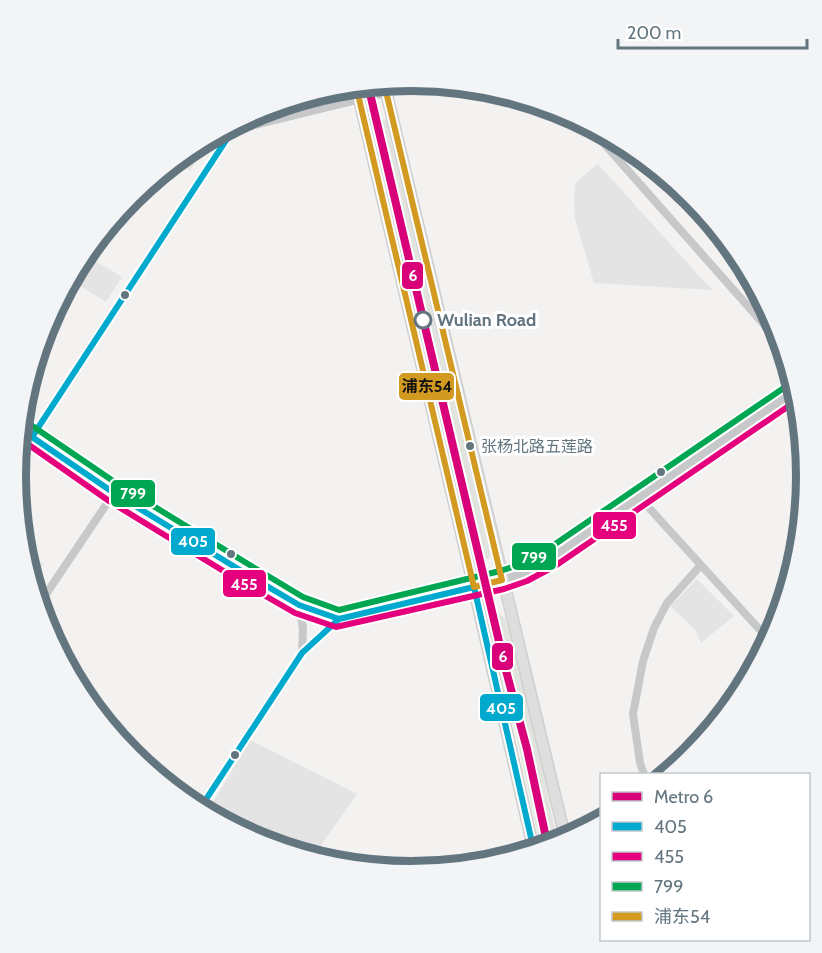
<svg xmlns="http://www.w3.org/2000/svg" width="822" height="953" font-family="Cabin,'Noto Sans SC',sans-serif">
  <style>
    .built { fill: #e3e4e3 }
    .green { fill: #e1e4de }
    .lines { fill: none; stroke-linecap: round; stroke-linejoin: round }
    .major-casing { stroke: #cfcfcf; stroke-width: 13 }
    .minor { stroke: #c7c8c9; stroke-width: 8 }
    .major { stroke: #dddedd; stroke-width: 10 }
    .bus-1-casing { stroke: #fff; stroke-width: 10 }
    .bus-2-casing { stroke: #fff; stroke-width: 10 }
    .bus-3-casing { stroke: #fff; stroke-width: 10 }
    .bus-4-casing { stroke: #fff; stroke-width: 10 }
    .bus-1 { stroke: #00a9ce; stroke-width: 6 }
    .bus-2 { stroke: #e5007d; stroke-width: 6 }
    .bus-3 { stroke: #00a651; stroke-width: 6 }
    .bus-4 { stroke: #d29a20; stroke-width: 6 }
    .metro-1-casing { stroke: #fff; stroke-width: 12 }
    .metro-1 { stroke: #d9017a; stroke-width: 8 }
    .bus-dot { fill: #637680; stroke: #fff; stroke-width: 2 }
    .stop-dot { fill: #fff; stroke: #637680; stroke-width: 3 }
    .labels { text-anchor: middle; stroke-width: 6; stroke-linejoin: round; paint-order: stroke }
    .bus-label { font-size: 16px; fill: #637680; stroke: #fff; text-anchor: start }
    .stop-label { font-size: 18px; font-weight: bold; fill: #637680; stroke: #fff; text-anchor: start }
    .rim { fill: none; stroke: #637680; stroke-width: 8 }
    .line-badge { stroke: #fff; stroke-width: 2 }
    .badge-label { font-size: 16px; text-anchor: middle; font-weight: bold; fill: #fff }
    .pale-badge-label { font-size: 16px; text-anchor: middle; font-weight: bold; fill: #111 }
  </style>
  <rect width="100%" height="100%" fill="#f3f2f0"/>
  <path class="built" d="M209 138 190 171 175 160 191 147Z
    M598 164 712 290 594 283 575 218 574 200 575 183Z
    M84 254 122 277 106 302 69 279Z
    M697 579 734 616 701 643 695 629 670 606Z
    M250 740 357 794 312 858 259 842 206 814Z"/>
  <path class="green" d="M386 119 490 554 489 559 475 562 472 559 371 123Z
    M22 551 43 564 33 580 30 578Z
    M498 613 505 618 533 727 558 844 541 849 516 733 487 624V618L490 614Z"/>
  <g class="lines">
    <g class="major-casing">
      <path id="major" d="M384 83 566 841
        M356 86 469 566 534 851"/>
    </g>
    <path class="minor" d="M585 122 784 347
      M234 124 250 126 430 82
      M20 428 114 493 248 575 299 605 339 619 502 580 523 573 550 559 796 390
      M32 437 236 125
      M640 498 770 641
      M299 605 303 628 302 653
      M38 606 114 493
      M644 774 640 763 633 714 643 661 654 628 667 603 701 565
      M199 810 302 653 339 619"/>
    <use href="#major" class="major"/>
    <g class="bus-1-casing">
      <path id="bus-1" d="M32 437 114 493 248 575 299 605 339 619 474 587 534 851
        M32 437 236 125
        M199 810 302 653 339 619"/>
    </g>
    <g class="bus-2-casing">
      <path id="bus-2" d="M19 438 109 501 243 583 295 613 336 627 504 589 527 581 555 566 799 399"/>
    </g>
    <g class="bus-3-casing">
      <path id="bus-3" d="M25 421 119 485 253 567 303 597 339 610 500 571 519 565 545 551 791 383"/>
    </g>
    <g class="bus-4-casing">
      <path id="bus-4" d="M356 86 474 587 502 580 384 83"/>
    </g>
    <use href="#bus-1" class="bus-1"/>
    <use href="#bus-2" class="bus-2"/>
    <use href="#bus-3" class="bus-3"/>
    <use href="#bus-4" class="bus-4"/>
    <g class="metro-1-casing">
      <path id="metro-1" d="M368 85 505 667 527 749 548 847"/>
    </g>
    <use href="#metro-1" class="metro-1"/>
  </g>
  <g class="bus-dot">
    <circle cx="125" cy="295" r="5"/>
    <circle cx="470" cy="446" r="5"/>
    <circle cx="661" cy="472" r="5"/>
    <circle cx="231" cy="554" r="5"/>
    <circle cx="235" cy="755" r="5"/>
  </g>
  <circle class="stop-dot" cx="423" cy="320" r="8"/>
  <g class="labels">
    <g class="bus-label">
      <text x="481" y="452">张杨北路五莲路</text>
    </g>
    <g class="stop-label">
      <text x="437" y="326">Wulian Road</text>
    </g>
  </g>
  <path d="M0 0H822V953H0ZM26 476a385 385 0 1 1 770 0a385 385 0 1 1-770 0Z" fill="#f3f4f5" fill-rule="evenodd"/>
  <path class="rim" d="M26 476a385 385 0 1 1 770 0a385 385 0 1 1-770 0Z"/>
  <g class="line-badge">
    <rect x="401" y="261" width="23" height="29" rx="6" fill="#d9017a"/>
    <rect x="398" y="372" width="57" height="29" rx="6" fill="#d29a20"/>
    <rect x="110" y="479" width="46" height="29" rx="6" fill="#00a651"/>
    <rect x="592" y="511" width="45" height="29" rx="6" fill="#e5007d"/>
    <rect x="170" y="527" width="46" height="29" rx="6" fill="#00a9ce"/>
    <rect x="511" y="542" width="46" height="29" rx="6" fill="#00a651"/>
    <rect x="222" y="569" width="45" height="29" rx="6" fill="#e5007d"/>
    <rect x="491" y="642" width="23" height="29" rx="6" fill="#d9017a"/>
    <rect x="479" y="693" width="45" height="29" rx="6" fill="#00a9ce"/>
  </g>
  <g class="badge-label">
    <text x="413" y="281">6</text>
    <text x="133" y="499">799</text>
    <text x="614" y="531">455</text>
    <text x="193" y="547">405</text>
    <text x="534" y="563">799</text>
    <text x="244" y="590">455</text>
    <text x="503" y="662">6</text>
    <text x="501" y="714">405</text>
  </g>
  <g class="pale-badge-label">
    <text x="427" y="392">浦东54</text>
  </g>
  <rect x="600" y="773" width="210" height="168" fill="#ffffff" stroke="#c1c8cc" stroke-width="1.5"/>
  <rect x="612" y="792" width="30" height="9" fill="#d9017a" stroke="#c1c8cc" stroke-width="1.5"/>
  <text x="654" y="803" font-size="18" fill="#637680">Metro 6</text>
  <rect x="612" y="822" width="30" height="9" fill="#00a9ce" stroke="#c1c8cc" stroke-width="1.5"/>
  <text x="654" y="833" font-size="18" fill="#637680">405</text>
  <rect x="612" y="852" width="30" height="9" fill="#e5007d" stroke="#c1c8cc" stroke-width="1.5"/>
  <text x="654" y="863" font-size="18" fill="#637680">455</text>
  <rect x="612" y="882" width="30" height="9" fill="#00a651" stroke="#c1c8cc" stroke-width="1.5"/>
  <text x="654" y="893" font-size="18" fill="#637680">799</text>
  <rect x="612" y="912" width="30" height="9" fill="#d29a20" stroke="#c1c8cc" stroke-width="1.5"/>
  <text x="654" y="923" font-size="18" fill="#637680">浦东54</text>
  <path d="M618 39v9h189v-9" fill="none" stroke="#637680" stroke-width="3"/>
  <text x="627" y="39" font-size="18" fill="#637680" stroke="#ffffff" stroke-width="4.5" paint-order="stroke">200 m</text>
</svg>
